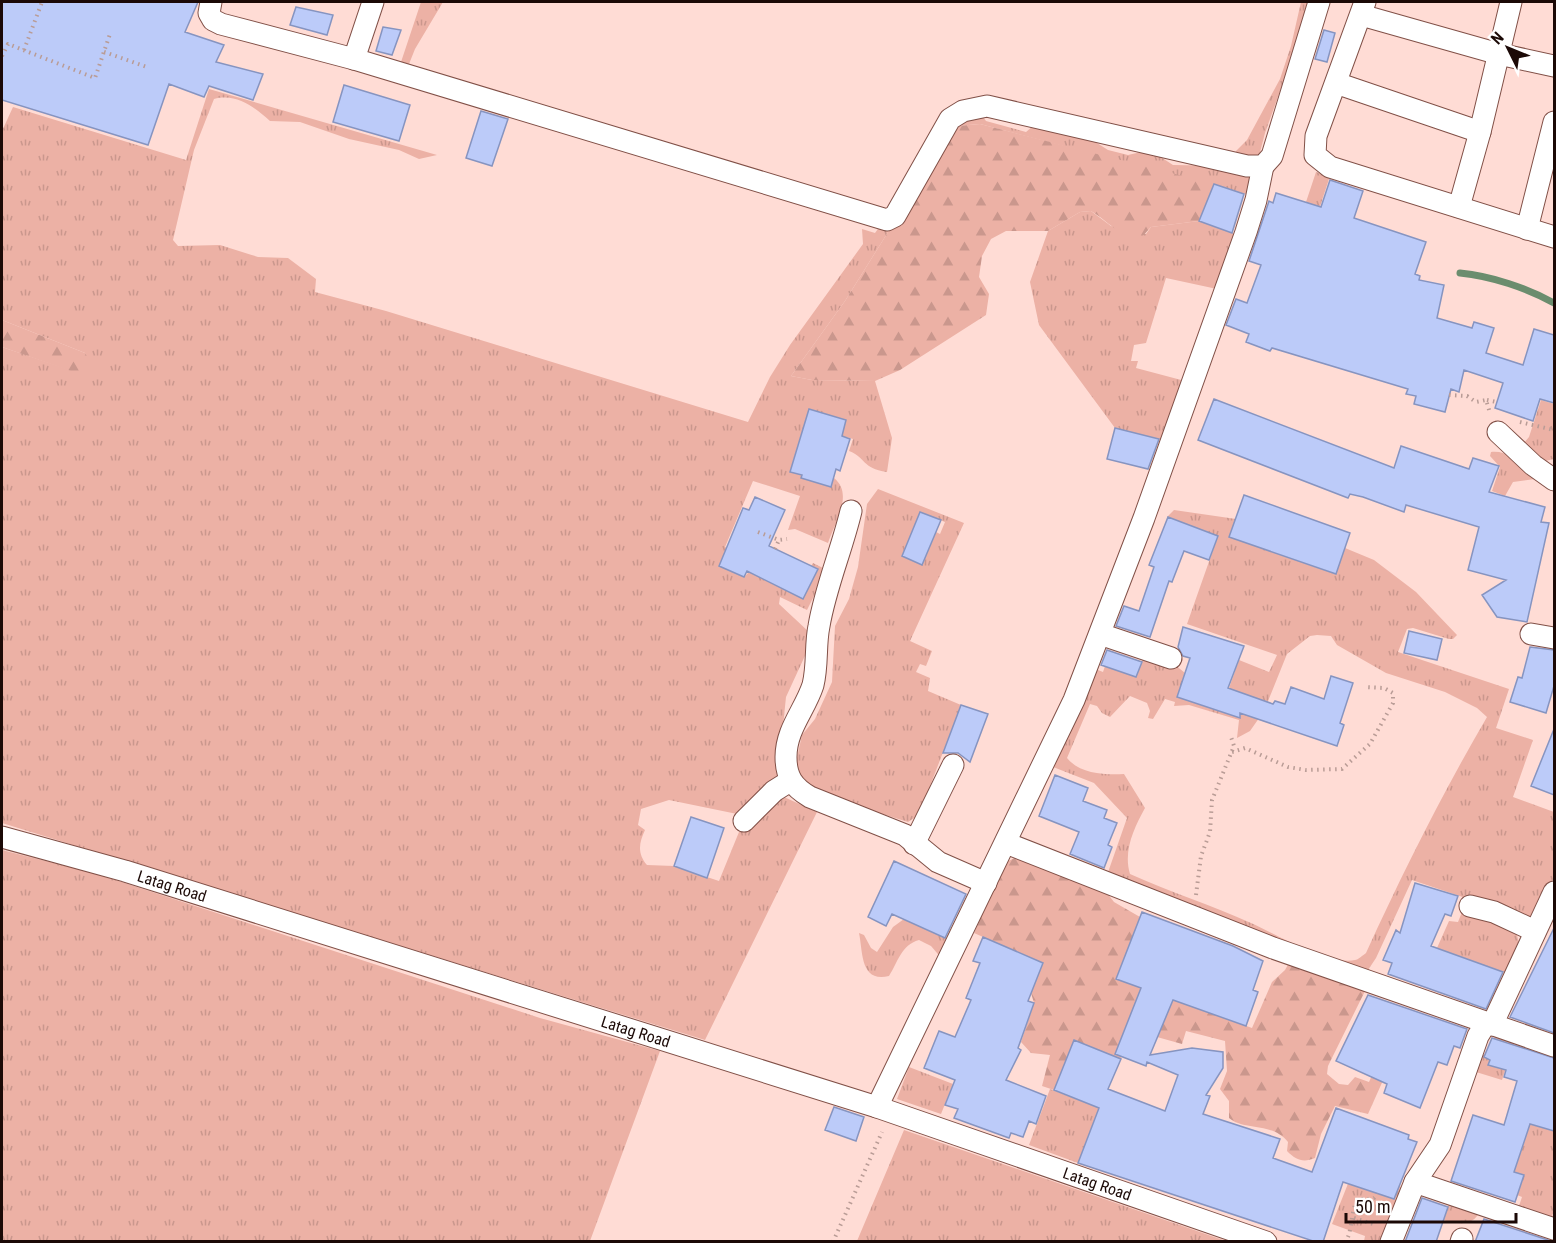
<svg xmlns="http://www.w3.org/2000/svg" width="1556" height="1243" font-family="'Roboto Condensed',sans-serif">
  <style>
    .grass { fill: url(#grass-tufts); fill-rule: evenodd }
    .forest { fill: url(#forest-firs) }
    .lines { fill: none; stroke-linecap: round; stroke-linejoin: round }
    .stream { stroke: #6b8d6e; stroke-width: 7 }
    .building { fill: #bccbf9; stroke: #8694c0; stroke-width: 1.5 }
    .minor-casing { stroke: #815047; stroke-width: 23 }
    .path { stroke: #b99c96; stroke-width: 4; stroke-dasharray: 1.5 4.5; stroke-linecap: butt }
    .minor { stroke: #fff; stroke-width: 21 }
    .labels { text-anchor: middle; stroke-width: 6; stroke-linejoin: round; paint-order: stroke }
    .street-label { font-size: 16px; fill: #1b0906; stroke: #fff }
  </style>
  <defs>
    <pattern id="grass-tufts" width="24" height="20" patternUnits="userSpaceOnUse" patternTransform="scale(1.5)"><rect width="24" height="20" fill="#ecb1a5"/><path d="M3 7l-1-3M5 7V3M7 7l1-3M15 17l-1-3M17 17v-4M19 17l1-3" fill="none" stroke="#ca978d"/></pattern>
    <pattern id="forest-firs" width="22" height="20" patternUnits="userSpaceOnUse" patternTransform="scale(1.5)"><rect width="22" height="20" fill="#ecb1a5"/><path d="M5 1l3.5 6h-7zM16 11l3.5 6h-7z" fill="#ca978d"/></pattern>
  </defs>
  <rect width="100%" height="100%" fill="#ffdcd5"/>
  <path class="grass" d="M421 2H443L415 49 409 64 401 62Z
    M1301 2H1312L1265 133 1249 195 980 124 957 126 928 168 845 301 791 376 812 380 875 381 892 438 887 472C861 468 867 458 849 451L853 439 842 436 846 420 809 409 790 471 802 475V478L830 487 834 478C854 494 835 522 828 543L795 529 788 530 800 496 753 481 725 547 730 549 719 566 744 577 749 572 803 598 818 570 811 566 813 563 827 570 807 610 780 597 779 604 809 632V647L786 697 778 775 774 783 742 815 669 800 641 809 638 825 645 830C639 843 637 853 647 865L674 866 719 881 739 832 760 821 774 804 784 797 817 812 705 1040 2 823V347L88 376 85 353 2 320V131L13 107 186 160 209 89 437 155 419 159 399 150 349 139 300 122 270 121C254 107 237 93 214 99L194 150 173 240 178 246 220 245 258 257 288 258 316 279 315 292 386 311 748 422 770 377 790 345 863 244 862 229 875 233 904 193 944 112 979 111 986 121 1026 132 1033 126 1049 131 1068 121 1088 127 1097 143 1108 150 1128 155 1141 152 1156 154 1173 165 1231 166 1236 151 1247 140 1280 79 1291 46Z
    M1316 172 1330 176 1303 258 1306 202Z
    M1091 211 1111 226 1146 234 1151 227 1199 221 1235 234 1217 289 1166 278 1146 343 1134 345 1131 361H1138L1136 368 1185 381 1166 441 1115 428 1039 325 1030 282 1048 231 1080 212Z
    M1541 400 1554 404V459L1541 462 1523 444 1529 437Z
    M1491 452C1511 450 1523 466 1535 479L1513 482 1505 496 1492 491 1500 467 1490 456Z
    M878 489 964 523 910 641 932 651 926 666 920 664 916 672 930 678 928 691 961 705 919 815 908 822 822 795 800 777 796 762 802 735 815 719 832 682 835 626 849 599 858 567 867 504ZM920 512 945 522 940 534 936 532 922 565 902 556Z
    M1174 510 1236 519 1230 537 1335 574 1345 548 1374 560 1416 592 1457 635 1453 639H1449L1413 628 1407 629 1398 652 1509 689 1496 728 1533 740 1513 797 1554 812V877L1534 921 1412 880 1376 958 1368 970 1360 973 1106 878 1127 818 1094 783 1048 765 1093 668 1103 672 1105 666 1136 677 1144 655 1174 664 1185 673 1177 697 1237 717 1229 688 1239 660 1269 672 1277 655 1187 624 1218 536 1167 517ZM1317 635 1331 636 1337 645 1386 673 1445 692 1477 708 1487 717C1442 794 1403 872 1366 953 1363 955 1358 960 1355 960 1329 966 1274 933 1251 923 1211 905 1170 892 1130 874 1123 851 1134 828 1145 808L1124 774C1105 775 1080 774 1067 758L1090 704 1097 706 1102 713 1110 717 1130 696 1147 703 1150 711 1148 718 1153 719 1165 699 1175 702 1174 706 1189 705 1239 720 1237 738 1250 731 1264 711 1287 654 1310 636Z
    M2 850 97 874 540 1018 660 1051 590 1241H2Z
    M1468 911 1515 932C1524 944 1512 960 1506 973L1437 948 1449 921 1458 922 1462 912Z
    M904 919 949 939 943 960 931 946 919 940C901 945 898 962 889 976 860 983 863 952 859 933L864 935 871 948 877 952 893 927Z
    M1495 1034 1515 1040 1502 1080 1476 1072 1480 1054 1491 1057 1488 1065 1500 1068 1508 1042 1494 1039Z
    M909 1067 953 1084 941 1114 897 1099Z
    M1050 1089 1099 1108 1078 1163 1029 1145Z
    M1509 1110 1519 1121 1554 1131V1213L1552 1215 1554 1218 1517 1212 1522 1197 1517 1195 1524 1175 1514 1172 1511 1122 1505 1121Z
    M904 1130 1226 1241H857Z
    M1353 1171 1368 1176 1364 1189 1385 1196 1390 1183 1404 1188 1385 1241H1364L1365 1236 1332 1224Z
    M1450 1201 1480 1211C1473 1227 1458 1224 1443 1220Z"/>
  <path class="forest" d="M980 124 1214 184 1199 221 1151 227 1141 238C1119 237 1108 221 1091 211L1080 212 1048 231H1006L991 239 982 256 979 277 989 294 986 315 900 370 875 381 812 380 791 376 845 301 928 168 957 126Z
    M2 320 85 353 93 366 88 377 2 347Z
    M1017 857 1107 893 1114 902 1140 917 1117 979 1252 1028 1272 982 1285 970 1290 961 1366 989 1328 1066 1327 1074 1339 1084 1348 1085 1355 1077 1369 1082 1378 1062 1389 1067 1368 1114 1335 1106 1321 1134 1315 1158C1303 1163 1296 1160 1287 1151L1288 1142C1273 1122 1244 1131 1229 1118V1101L1220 1089 1227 1071 1225 1041 1186 1031 1182 1044 1157 1037 1163 1024 1132 1012 1123 1033 1130 1037 1116 1070 1074 1041 1054 1090 1042 1086 1050 1055 1031 1053 1021 1042 1034 1003 1031 993 1043 963 974 933 1004 866 1008 861Z"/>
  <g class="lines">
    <path class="stream" d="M1460 273C1491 276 1527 288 1554 303"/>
  </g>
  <path class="building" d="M2 2H198L185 32 224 45 216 62 263 74 253 100 209 86 204 97 169 84 148 145 2 100Z
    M296 7 333 15 327 35 290 25Z
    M383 27 401 30 392 55 376 51Z
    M1324 30 1335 33 1327 62 1315 59Z
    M344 85 410 105 399 141 333 122Z
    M481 111 508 119 492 166 466 158Z
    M1330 180 1363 191 1354 218 1426 242 1415 274 1420 276 1419 280 1444 285 1437 318 1472 328 1474 322 1494 328 1486 353 1523 365 1534 329 1554 335V403L1540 399 1533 421 1495 408 1503 383 1464 370 1459 392 1451 389 1445 412 1414 404 1416 396 1406 394 1408 389 1272 348 1270 351 1246 342 1249 334 1226 325 1236 299 1247 303 1261 265 1249 261 1269 201 1273 203 1276 193 1321 207Z
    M1214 184 1244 194 1232 233 1199 221Z
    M1214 399 1394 468 1401 446 1469 469 1473 458 1499 466 1489 492 1545 507 1541 522 1549 523 1527 622 1497 617 1482 595 1506 580 1468 570 1479 527 1406 505 1404 512 1363 497 1350 494 1348 498 1198 440Z
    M809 409 846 420 842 436 850 439 840 471 836 469 831 487 801 478 802 475 790 472Z
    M1115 428 1159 439 1148 469 1107 459Z
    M1244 495 1350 533 1336 574 1229 537Z
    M755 497 785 510 769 546 818 569 803 599 747 571 744 577 719 566 743 508 749 510Z
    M920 512 941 520 922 565 902 556Z
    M1168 517 1218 536 1209 560 1184 551 1172 582 1169 581 1150 637 1116 626 1124 606 1139 611 1154 567 1149 565Z
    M1183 627 1244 646 1228 688 1273 704 1275 701 1285 704 1291 687 1324 699 1331 676 1353 683 1340 723 1344 725 1337 746 1240 713V718L1177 697 1190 658 1183 656 1178 647Z
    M1409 631 1442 639 1437 660 1404 653Z
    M1530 647 1554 650V686L1546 713 1510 702 1518 677 1522 678Z
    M1107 650 1142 662 1136 677 1101 665Z
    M961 705 988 714 970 762 958 753H943Z
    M1554 729V795L1531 786Z
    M1055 775 1088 788 1083 801 1107 810 1104 818 1117 823 1108 845 1112 847 1104 868 1070 854 1079 832 1039 816Z
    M691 817 724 828 707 878 674 866Z
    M894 861 966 894 945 938 892 914 886 926 868 917Z
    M1415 883 1458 896 1451 916 1445 914 1431 946 1503 972 1486 1009 1388 974 1392 963 1383 960 1396 930 1400 933Z
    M1142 912 1233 946 1263 961 1253 990 1258 992 1246 1026 1173 1000 1150 1055 1192 1048 1223 1052V1068L1206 1095 1210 1096 1203 1114 1280 1139 1273 1158 1312 1172 1336 1108 1409 1135 1408 1139 1417 1142 1394 1199 1343 1182 1323 1242H1316L1078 1163 1099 1108 1054 1090 1074 1040 1121 1059 1108 1089 1165 1111 1178 1075 1147 1062 1146 1066 1115 1054 1141 988 1116 979Z
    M1554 928V1033L1510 1017Z
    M983 937 1043 963 1028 1001 1034 1003 1018 1048 1021 1050 1006 1080 1046 1096 1036 1124 1029 1121 1023 1137 1011 1133 1009 1138 954 1118 958 1109 945 1105 955 1080 924 1068 939 1031 955 1037 971 1000 966 998 980 963 973 961Z
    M1368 995 1467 1029 1460 1048 1454 1046 1447 1065 1438 1062 1420 1108 1384 1093 1387 1084 1336 1061Z
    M1492 1038 1554 1058V1131L1530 1124 1514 1172 1524 1175 1515 1202 1451 1181 1473 1115 1504 1125 1517 1081 1504 1077 1506 1070 1488 1065 1490 1060 1484 1057Z
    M834 1107 864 1117 856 1141 825 1130Z
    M1422 1198 1448 1207 1436 1242H1405Z
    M1484 1219 1551 1241V1242H1475Z"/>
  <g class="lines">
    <g class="minor-casing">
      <g id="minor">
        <path d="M211 2 209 13 213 20 221 24 354 59 887 220 895 216 950 119 963 111 987 106 1247 166H1263L1272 156 1319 2"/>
        <path d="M1365 2 1316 136 1315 155 1330 167 1554 237"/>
        <path d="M1361 15 1499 54 1554 66"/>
        <path d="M354 59 373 2"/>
        <path d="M1336 83 1480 132"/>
        <path d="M1459 207 1480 132 1511 2"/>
        <path d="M1527 229 1554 122"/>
        <path d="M1498 432 1533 465 1554 480"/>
        <path d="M851 511C842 549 825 589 819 626 815 645 818 665 813 685 805 710 786 729 786 757 786 777 793 787 810 797L905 835 938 862 986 883"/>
        <path d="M1100 634 1171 658"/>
        <path d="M1531 634 1554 638"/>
        <path d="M744 821 774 791 790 781"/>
        <path id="s1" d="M2 837 125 871 877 1107 1266 1242"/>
        <path d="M1006 843 1273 948 1554 1046"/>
        <path d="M914 844 953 765"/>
        <path d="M1470 906 1494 912 1535 931"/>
        <path d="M1492 1025 1554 892"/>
        <path d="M877 1107 1074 700 1144 518 1246 232 1256 200 1263 166"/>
        <path d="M1415 1182 1554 1229"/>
        <path d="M1391 1242 1415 1182 1440 1145 1478 1036 1486 1023"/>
        <path d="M1461 1242 1462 1239"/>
      </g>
    </g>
    <path class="path" d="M24 50 42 2
      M104 52 147 67
      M2 56 8 44 95 78 110 34
      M1449 395 1467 396 1476 402 1486 400 1490 413
      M1487 400 1497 402
      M1520 422 1554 430
      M758 532 779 540 787 539
      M775 549 779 540
      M1232 752 1245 748 1288 767 1306 770 1342 769 1370 744 1393 703V693L1384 688 1364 687
      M1196 895 1201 856 1210 832 1212 800 1234 746 1231 737
      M1354 1218 1376 1225
      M1348 1237C1352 1228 1352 1202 1359 1200 1364 1198 1369 1200 1374 1198L1378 1194
      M833 1242 882 1132"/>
    <use href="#minor" class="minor"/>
  </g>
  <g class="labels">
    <g class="street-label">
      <text dy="6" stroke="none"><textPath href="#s1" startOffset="177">Latag Road</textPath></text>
      <text dy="6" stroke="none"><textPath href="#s1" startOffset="663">Latag Road</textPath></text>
      <text dy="6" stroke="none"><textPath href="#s1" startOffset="1149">Latag Road</textPath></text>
    </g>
  </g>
  <rect width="1556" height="1243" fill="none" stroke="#1b0906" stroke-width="6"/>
  <g transform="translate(1508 48) rotate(313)" stroke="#ffffff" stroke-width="4.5" paint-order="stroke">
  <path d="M0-4.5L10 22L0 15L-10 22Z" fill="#1b0906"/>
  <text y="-9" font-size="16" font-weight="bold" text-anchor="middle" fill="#1b0906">N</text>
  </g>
  <path d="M1346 1213v9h170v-9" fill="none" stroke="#1b0906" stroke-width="3"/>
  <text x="1355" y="1213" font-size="18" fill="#1b0906" stroke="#ffffff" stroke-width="4.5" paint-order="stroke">50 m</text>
</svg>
